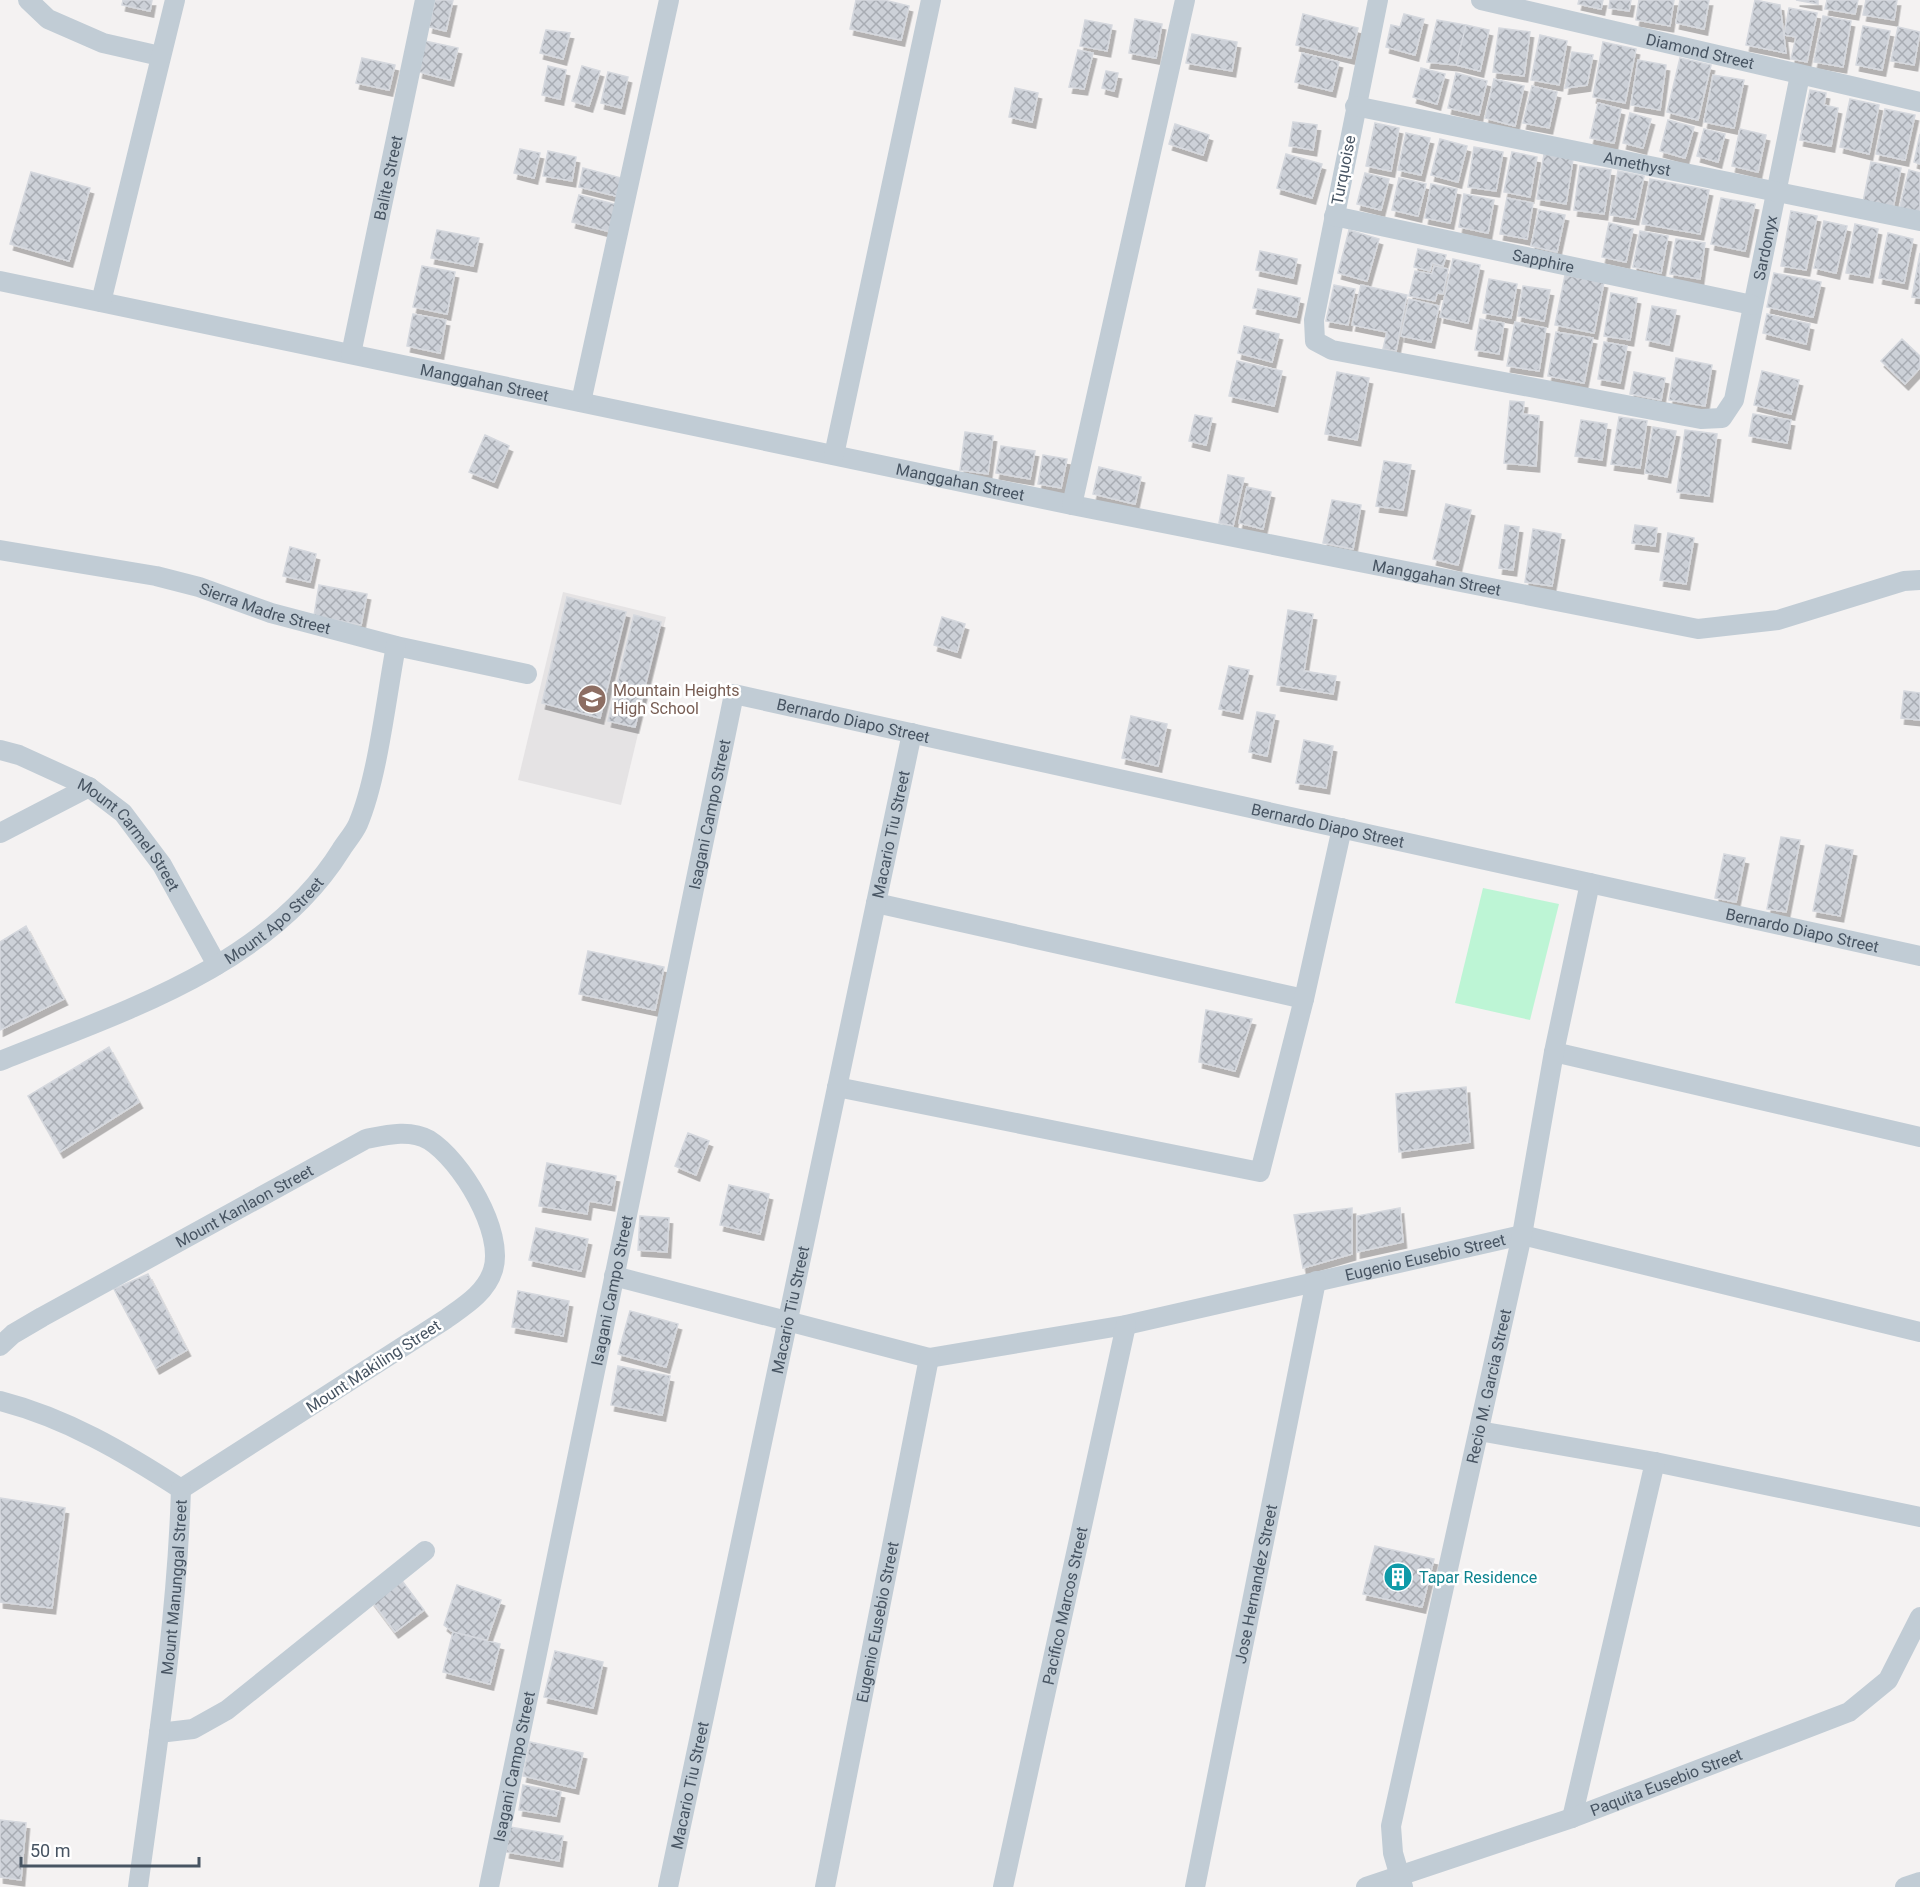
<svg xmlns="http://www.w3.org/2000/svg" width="1920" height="1887" font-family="Roboto,sans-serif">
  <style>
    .education { fill: #e5e3e4 }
    .pitch { fill: #bdf5d5 }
    .building { fill: url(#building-cross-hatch); stroke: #d5d8de; stroke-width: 1.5; filter: url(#shadow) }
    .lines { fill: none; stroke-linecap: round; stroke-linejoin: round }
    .minor { stroke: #c1ccd5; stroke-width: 20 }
    .labels { text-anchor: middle; stroke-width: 5; stroke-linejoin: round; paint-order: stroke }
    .street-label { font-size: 16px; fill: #475462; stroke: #fff }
    .education-label { font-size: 16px; fill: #785e54; stroke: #fff; text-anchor: start }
    .culture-label { font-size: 16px; fill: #0d838f; stroke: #fff; text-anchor: start }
  </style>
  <defs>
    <pattern id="building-cross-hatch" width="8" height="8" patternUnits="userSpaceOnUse" patternTransform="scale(1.5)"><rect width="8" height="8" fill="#cdd1d8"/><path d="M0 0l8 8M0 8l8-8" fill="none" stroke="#a8acb3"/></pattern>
    <filter id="shadow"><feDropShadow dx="3.5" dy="6" stdDeviation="0" flood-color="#0004"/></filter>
  </defs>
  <rect width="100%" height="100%" fill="#f4f2f2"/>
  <path class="education" d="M563 592 666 617 621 805 518 780Z"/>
  <path class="pitch" d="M1483 888 1559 904 1530 1020 1455 1003Z"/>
  <path class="building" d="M123 0H152L150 11 122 5Z
    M435 0H453L446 31 429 27Z
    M856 0H884L909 6 901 40 850 29Z
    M1579 0H1603L1601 9 1578 4Z
    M1610 0H1631L1629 11 1609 8Z
    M1639 0H1674L1670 26 1636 20Z
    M1680 0H1709L1704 29 1676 23Z
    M1755 0 1780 5 1786 53 1746 45Z
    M1796 0H1818V4Z
    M1827 0H1858L1855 14 1825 9Z
    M1866 0H1897L1894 20 1863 15Z
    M1789 8 1817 13 1807 62 1791 59 1796 37 1784 35Z
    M1303 14 1358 28 1351 58 1296 45Z
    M1404 14 1424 19 1415 55 1386 47 1391 25 1400 27Z
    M1823 16 1851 21 1843 67 1814 62Z
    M1135 19 1162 24 1156 58 1129 53Z
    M1085 20 1112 25 1107 51 1080 46Z
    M1437 20 1466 25 1456 65 1427 62Z
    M1466 25 1489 30 1480 71 1456 65Z
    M1863 26 1890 31 1882 70 1856 65Z
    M1898 27 1920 32 1914 65 1891 61Z
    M1499 28 1530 32 1524 76 1493 72Z
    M546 30 570 33 563 59 540 53Z
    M1192 34 1237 42 1232 71 1186 63Z
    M1540 35 1567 41 1559 85 1531 80Z
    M425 41 458 48 450 80 419 72Z
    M1603 42 1636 49 1625 103 1593 97Z
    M1078 50 1093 53 1084 89 1069 87Z
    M1572 52 1593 55 1587 85 1565 88Z
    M1302 53 1339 62 1332 91 1295 82Z
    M362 58 395 65 389 90 356 83Z
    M1680 58 1711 65 1698 120 1667 112Z
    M1638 60 1666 65 1660 110 1631 105Z
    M548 66 566 70 560 99 542 95Z
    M582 66 600 71 589 106 572 101Z
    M1421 68 1445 74 1437 104 1413 97Z
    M1106 71 1118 73 1114 91 1102 88Z
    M608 72 628 77 621 108 601 103Z
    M1456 73 1487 81 1479 115 1448 108Z
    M1713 75 1744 80 1734 128 1704 122Z
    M1494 79 1524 86 1515 126 1485 118Z
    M1532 86 1557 92 1549 128 1523 123Z
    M1015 88 1038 93 1032 122 1009 117Z
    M1810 90 1826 93 1824 105 1838 108 1831 146 1800 140Z
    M1850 99 1879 105 1869 154 1840 147Z
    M1598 103 1621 109 1614 143 1590 138Z
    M1885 109 1915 115 1905 160 1876 154Z
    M1630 113 1651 119 1643 148 1623 143Z
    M1668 120 1694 127 1685 158 1660 151Z
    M1293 122 1317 125 1313 150 1289 146Z
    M1375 123 1399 128 1391 171 1366 166Z
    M1175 124 1209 135 1203 155 1169 144Z
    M1704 129 1725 134 1718 162 1697 156Z
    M1740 129 1766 135 1758 172 1732 166Z
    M1406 133 1430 138 1421 175 1398 170Z
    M1920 134V164L1914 162Z
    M1440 139 1467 146 1458 182 1431 175Z
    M1474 147 1503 152 1496 191 1468 187Z
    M520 149 540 153 534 178 514 173Z
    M548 151 576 157 572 181 543 176Z
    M1512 152 1537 157 1530 197 1504 192Z
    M1286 154 1322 164 1312 198 1277 188Z
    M1544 154 1573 159 1566 204 1537 199Z
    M1871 162 1901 168 1892 213 1862 207Z
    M1580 166 1611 170 1604 214 1574 210Z
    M583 168 625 179 620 197 579 187Z
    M1909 170 1920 173V215L1899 210Z
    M1618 171 1644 176 1635 219 1610 215Z
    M31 172 90 188 69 261 10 244Z
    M1365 173 1389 179 1381 210 1357 204Z
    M1399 178 1426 184 1418 216 1392 210Z
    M1650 179 1709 190 1700 234 1642 224Z
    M1431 184 1457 189 1450 223 1425 218Z
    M1464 194 1494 200 1488 233 1459 227Z
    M579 195 618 205 611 232 572 222Z
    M1507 198 1533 203 1527 239 1500 234Z
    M1721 198 1755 204 1745 251 1711 244Z
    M1539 210 1565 215 1557 252 1531 246Z
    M1791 211 1817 216 1806 270 1781 266Z
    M1824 221 1847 226 1836 273 1814 268Z
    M1609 223 1633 229 1626 262 1602 257Z
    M1855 224 1878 229 1869 277 1846 273Z
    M437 230 479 238 473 266 431 258Z
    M1349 230 1379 239 1367 281 1338 273Z
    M1640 231 1668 236 1661 273 1633 267Z
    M1888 233 1913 239 1904 283 1879 278Z
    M1676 239 1705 243 1700 279 1670 274Z
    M1418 249 1446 255 1443 266 1432 263 1430 271 1414 267Z
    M1260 251 1297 259 1293 278 1256 270Z
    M1920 253V298L1912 297Z
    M1453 259 1480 265 1468 323 1440 317Z
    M422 266 455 272 447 314 413 307Z
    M1434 266 1448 269 1443 294 1437 293 1435 301 1409 296 1415 271 1432 274Z
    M1774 273 1821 282 1813 317 1767 307Z
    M1565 275 1604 282 1594 333 1555 325Z
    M1489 279 1517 284 1511 318 1483 313Z
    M1334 285 1355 289 1348 325 1326 321Z
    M1361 285 1407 295 1396 351 1383 349 1387 332 1352 325Z
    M1523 286 1550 290 1544 321 1518 316Z
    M1258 289 1300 298 1296 317 1253 308Z
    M1611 293 1637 298 1630 340 1604 336Z
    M1409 299 1439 306 1431 342 1401 336Z
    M1652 306 1676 310 1669 345 1646 340Z
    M413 314 446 320 440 353 407 346Z
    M1767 314 1810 324 1806 344 1763 333Z
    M1480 319 1504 323 1499 354 1475 350Z
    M1515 322 1546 328 1539 371 1507 366Z
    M1244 326 1279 334 1272 362 1238 353Z
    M1556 332 1593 338 1584 383 1548 376Z
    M1902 339 1920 356V368L1905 384 1881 361Z
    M1604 342 1627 346 1620 383 1598 379Z
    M1676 358 1712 365 1705 406 1669 400Z
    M1237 361 1282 371 1274 406 1229 396Z
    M1762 371 1799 380 1791 414 1754 405Z
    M1337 372 1369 378 1357 440 1325 434Z
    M1634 372 1665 378 1661 400 1630 394Z
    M1510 401 1524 402 1523 414 1539 416 1536 466 1504 463Z
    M1753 414 1791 420 1787 443 1749 436Z
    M1195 415 1212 418 1206 445 1189 441Z
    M1619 417 1647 421 1640 468 1611 464Z
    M1581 420 1607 424 1602 460 1575 456Z
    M1653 427 1676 431 1667 477 1645 473Z
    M1685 430 1717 434 1709 496 1677 492Z
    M965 432 993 436 988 474 960 470Z
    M485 435 509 446 494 482 469 472Z
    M1001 446 1035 451 1030 479 996 473Z
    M1043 455 1067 459 1061 488 1038 484Z
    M1384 461 1411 465 1403 510 1376 506Z
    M1099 467 1141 477 1135 504 1093 494Z
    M1228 475 1244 478 1233 526 1219 523Z
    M1247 487 1271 492 1263 529 1239 523Z
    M1332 500 1361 505 1353 549 1323 543Z
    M1446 504 1471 510 1458 565 1433 559Z
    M1505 525 1519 527 1513 570 1499 568Z
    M1635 525 1657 528 1655 546 1632 543Z
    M1533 529 1561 534 1552 586 1525 582Z
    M1668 533 1694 538 1686 584 1660 580Z
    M290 547 316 554 310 582 283 576Z
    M319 585 367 594 361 625 314 616Z
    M567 597 626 612 600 718 542 703Z
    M1288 610 1313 614 1304 671 1336 676 1333 694 1277 685Z
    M634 615 661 622 635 727 608 721Z
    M942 617 965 624 957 652 934 645Z
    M1229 666 1249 670 1239 713 1219 709Z
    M1904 691 1920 693V720L1901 718Z
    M1257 712 1275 715 1267 756 1249 752Z
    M1131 716 1167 724 1158 766 1122 758Z
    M1304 740 1333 746 1326 788 1296 783Z
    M1781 837 1800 840 1786 912 1767 909Z
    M1826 845 1853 850 1840 916 1813 911Z
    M1724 854 1745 858 1736 902 1715 898Z
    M26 926 64 999 0 1030V942Z
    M588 951 664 967 655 1010 579 994Z
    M1206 1010 1252 1019 1235 1071 1199 1062Z
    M109 1047 139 1102 60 1152 28 1096Z
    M1466 1087 1470 1142 1399 1152 1396 1094Z
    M688 1133 709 1141 696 1175 675 1166Z
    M547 1163 616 1176 611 1205 589 1201 587 1214 539 1206Z
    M729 1185 769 1194 760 1234 720 1225Z
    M1352 1208V1254L1303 1268 1294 1215Z
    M1400 1208 1403 1242 1357 1252V1216Z
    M640 1216 669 1218 667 1252 638 1250Z
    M536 1228 588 1239 581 1271 529 1260Z
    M148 1274 187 1350 156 1368 114 1289Z
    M518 1291 569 1301 563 1336 512 1327Z
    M630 1311 678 1324 666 1367 618 1354Z
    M618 1366 670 1376 662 1415 611 1405Z
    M0 1498 65 1508 52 1608 0 1602Z
    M1375 1546 1434 1559 1422 1607 1363 1594Z
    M400 1578 424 1610 395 1632 371 1600Z
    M457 1585 501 1600 487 1640 453 1632 444 1625Z
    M453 1632 500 1644 490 1684 443 1672Z
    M555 1651 603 1662 593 1708 544 1697Z
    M530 1742 583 1753 575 1788 523 1776Z
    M523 1785 561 1792 556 1816 519 1810Z
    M0 1820 26 1823 21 1880 0 1877Z
    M510 1827 563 1836 559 1861 506 1852Z"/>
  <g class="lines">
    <g class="minor">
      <path d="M28 0 48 19 103 43 160 56"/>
      <path id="s1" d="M1378 0 1314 320 1315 341 1332 350 1701 419 1722 418 1734 400 1800 75"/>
      <path id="s2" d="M1481 0 1920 102"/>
      <path id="s3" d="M1355 106 1920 221"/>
      <path id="s4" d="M1334 216 1752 305"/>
      <path id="s5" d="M0 281 1072 505 1698 629 1778 620 1904 581 1920 580"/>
      <path d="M101 302 175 0"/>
      <path id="s6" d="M351 354 425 0"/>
      <path d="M581 402 669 0"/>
      <path d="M834 455 931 0"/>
      <path d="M1072 505 1185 0"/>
      <path id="s7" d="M0 550 156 576 199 587 271 613 396 646 527 674"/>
      <path id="s8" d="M0 750 19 755 89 787 123 813 162 865 217 965"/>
      <path d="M0 833 89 787"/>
      <path d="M876 903 1304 999"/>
      <path d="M1554 1052 1920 1137"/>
      <path id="s9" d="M0 1061C121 1012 268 967 341 850 346 842 354 833 358 824 378 777 386 698 396 646"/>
      <path d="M837 1087 1260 1172 1304 999 1342 828"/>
      <path id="s10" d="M614 1276 929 1358 1126 1325 1522 1235 1920 1332"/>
      <path id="s11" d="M0 1346 13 1334 42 1317 366 1139C386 1135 410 1129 429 1140 461 1160 505 1232 493 1270 486 1293 464 1306 446 1319L181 1489"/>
      <path d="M0 1401C66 1418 124 1452 181 1489"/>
      <path d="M1479 1431 1655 1462 1920 1517"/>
      <path d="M159 1733 193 1729 227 1710 425 1551"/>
      <path d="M1572 1818 1655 1462"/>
      <path id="s12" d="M138 1887C156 1755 177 1622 181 1489"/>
      <path id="s13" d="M489 1887 734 694 1920 956"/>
      <path id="s14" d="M668 1887 912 733"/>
      <path id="s15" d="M825 1887 929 1358"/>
      <path id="s16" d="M1003 1887 1126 1325"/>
      <path id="s17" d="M1195 1887 1316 1281"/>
      <path id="s18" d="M1366 1887 1572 1818 1849 1712 1888 1680 1920 1617"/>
      <path id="s19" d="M1403 1887 1393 1853 1391 1826 1522 1235 1554 1052 1590 883"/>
      <path d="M1905 1887 1920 1882"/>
    </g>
  </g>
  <defs>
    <g id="school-disc" transform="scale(1.5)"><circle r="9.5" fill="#8d6e63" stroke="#fff"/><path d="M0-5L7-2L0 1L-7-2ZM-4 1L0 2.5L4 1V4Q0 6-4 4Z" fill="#fff"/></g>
    <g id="building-disc" transform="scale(1.5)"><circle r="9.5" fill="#0f9aa8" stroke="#fff"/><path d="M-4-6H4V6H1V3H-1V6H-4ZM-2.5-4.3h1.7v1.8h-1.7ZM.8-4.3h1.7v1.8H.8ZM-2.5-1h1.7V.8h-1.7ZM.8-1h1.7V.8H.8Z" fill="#fff"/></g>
  </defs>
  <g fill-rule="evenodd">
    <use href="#school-disc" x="592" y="699"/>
    <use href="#building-disc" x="1398" y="1577"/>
  </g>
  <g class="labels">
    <g class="street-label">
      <text dy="6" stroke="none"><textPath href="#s2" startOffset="225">Diamond Street</textPath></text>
      <text dy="6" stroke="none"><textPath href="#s3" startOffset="288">Amethyst</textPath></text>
      <text transform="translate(1343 170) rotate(-79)" y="6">Turquoise</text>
      <text dy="6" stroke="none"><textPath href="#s6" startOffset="180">Balite Street</textPath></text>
      <text dy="6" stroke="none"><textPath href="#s1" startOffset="940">Sardonyx</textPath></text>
      <text dy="6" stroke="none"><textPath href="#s4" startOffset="214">Sapphire</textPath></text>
      <text dy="6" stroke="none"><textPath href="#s5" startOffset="495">Manggahan Street</textPath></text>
      <text dy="6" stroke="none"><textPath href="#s5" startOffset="981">Manggahan Street</textPath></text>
      <text dy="6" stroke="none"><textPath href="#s5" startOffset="1467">Manggahan Street</textPath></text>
      <text dy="6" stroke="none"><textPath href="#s7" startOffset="272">Sierra Madre Street</textPath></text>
      <text dy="6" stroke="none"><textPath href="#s13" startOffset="1340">Bernardo Diapo Street</textPath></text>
      <text dy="6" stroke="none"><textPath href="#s13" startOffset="1095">Isagani Campo Street</textPath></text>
      <text dy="6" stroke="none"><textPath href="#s13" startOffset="1826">Bernardo Diapo Street</textPath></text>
      <text dy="6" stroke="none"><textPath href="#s14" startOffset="1076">Macario Tiu Street</textPath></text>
      <text dy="6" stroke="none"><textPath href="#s8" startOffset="159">Mount Carmel Street</textPath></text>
      <text dy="6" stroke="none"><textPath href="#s9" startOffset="310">Mount Apo Street</textPath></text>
      <text dy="6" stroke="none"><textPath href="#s13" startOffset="2312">Bernardo Diapo Street</textPath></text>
      <text dy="6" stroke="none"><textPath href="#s11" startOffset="282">Mount Kanlaon Street</textPath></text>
      <text dy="6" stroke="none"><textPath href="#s10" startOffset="832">Eugenio Eusebio Street</textPath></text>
      <text dy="6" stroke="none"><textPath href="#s13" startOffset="609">Isagani Campo Street</textPath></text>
      <text dy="6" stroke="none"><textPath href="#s14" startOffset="590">Macario Tiu Street</textPath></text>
      <text transform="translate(373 1366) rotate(-33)" y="6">Mount Makiling Street</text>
      <text dy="6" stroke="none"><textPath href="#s19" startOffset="513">Recio M. Garcia Street</textPath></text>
      <text dy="6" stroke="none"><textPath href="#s17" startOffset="309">Jose Hernandez Street</textPath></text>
      <text dy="6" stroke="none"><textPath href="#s12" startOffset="302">Mount Manunggal Street</textPath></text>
      <text dy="6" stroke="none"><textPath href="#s16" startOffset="288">Pacifico Marcos Street</textPath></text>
      <text dy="6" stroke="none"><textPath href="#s15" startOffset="270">Eugenio Eusebio Street</textPath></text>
      <text dy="6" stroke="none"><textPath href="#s13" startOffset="123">Isagani Campo Street</textPath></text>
      <text dy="6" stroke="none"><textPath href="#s18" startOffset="318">Paquita Eusebio Street</textPath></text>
      <text dy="6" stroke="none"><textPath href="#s14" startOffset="104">Macario Tiu Street</textPath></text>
    </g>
    <g class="education-label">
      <text x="613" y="696">Mountain Heights<tspan x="613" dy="18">High School</tspan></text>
    </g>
    <g class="culture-label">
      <text x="1419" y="1583">Tapar Residence</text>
    </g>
  </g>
  <path d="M21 1857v9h178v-9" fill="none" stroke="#475462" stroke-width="3"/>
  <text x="30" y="1857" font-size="18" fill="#475462" stroke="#ffffff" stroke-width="4.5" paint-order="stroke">50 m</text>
</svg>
